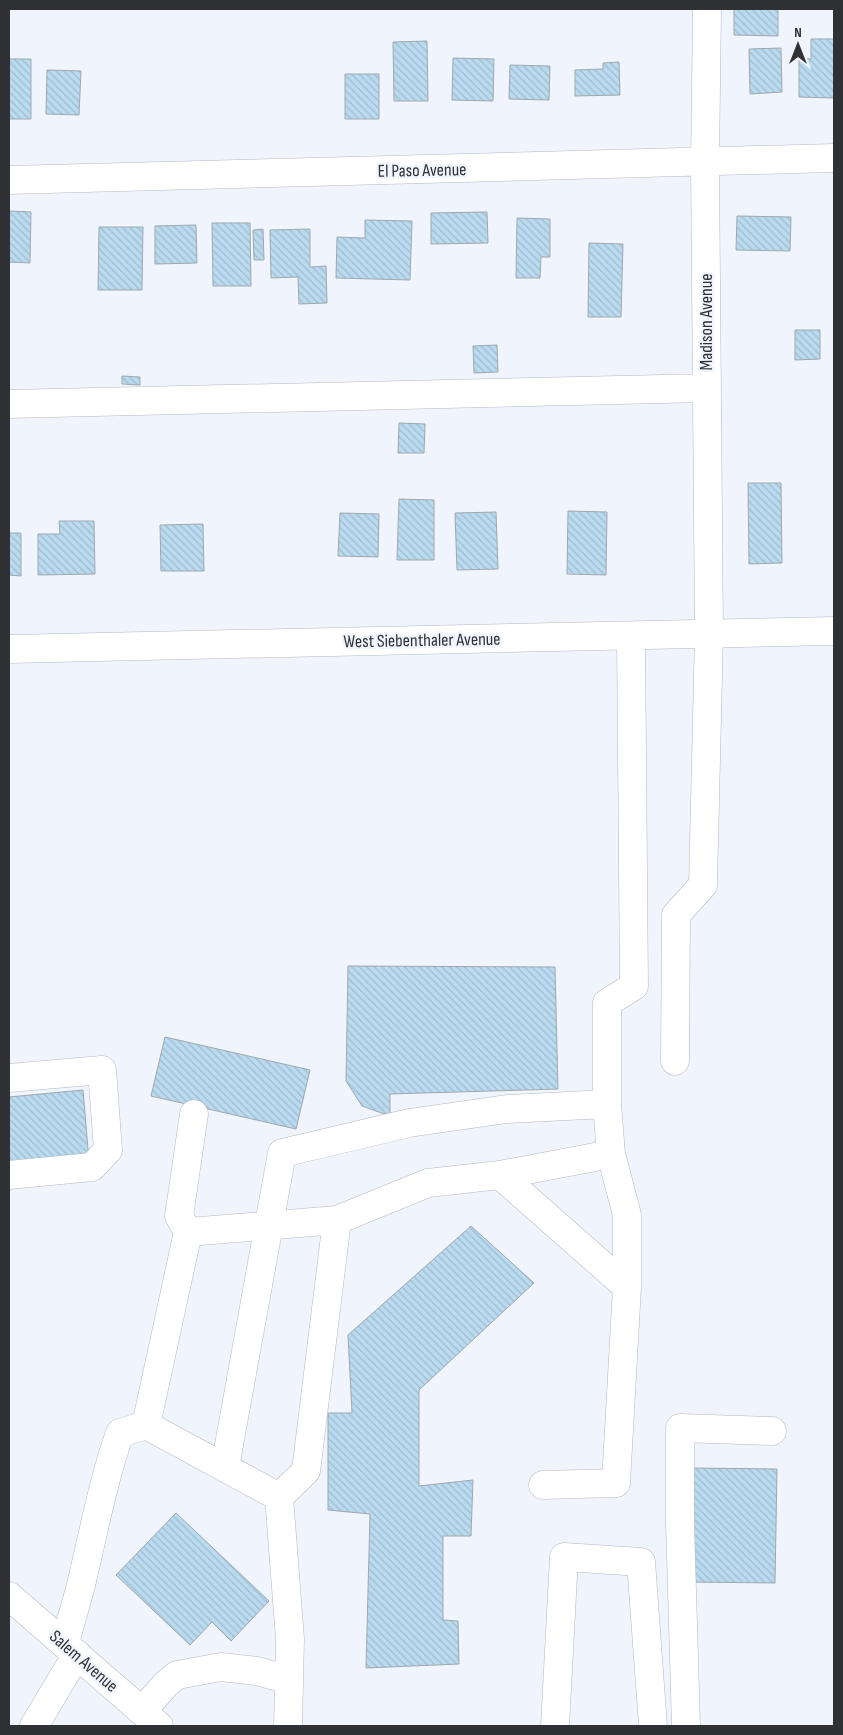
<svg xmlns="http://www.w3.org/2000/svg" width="843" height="1735" font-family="'Sofia Sans Condensed',sans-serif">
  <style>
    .building { fill: url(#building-back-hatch); stroke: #a0a8ae }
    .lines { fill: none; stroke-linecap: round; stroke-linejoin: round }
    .minor-casing { stroke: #b4b8c0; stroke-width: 29 }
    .major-casing { stroke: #b4b8c0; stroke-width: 29 }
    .minor { stroke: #fff; stroke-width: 28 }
    .major { stroke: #fff; stroke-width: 28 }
    .labels { text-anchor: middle; stroke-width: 5; stroke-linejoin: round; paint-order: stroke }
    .street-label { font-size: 18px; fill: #303134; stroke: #f0f4fc }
  </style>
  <defs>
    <pattern id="building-back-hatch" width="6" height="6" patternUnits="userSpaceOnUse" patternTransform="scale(1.25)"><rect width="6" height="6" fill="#b9daef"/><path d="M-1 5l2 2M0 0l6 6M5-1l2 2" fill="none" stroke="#9fbcce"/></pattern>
  </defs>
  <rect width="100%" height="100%" fill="#f0f4fc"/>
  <path class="building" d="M734 9H778V36L734 35Z
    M811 39H834V98L799 97V58L811 59Z
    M427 41 428 101H394L393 42Z
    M781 48 782 92 750 94 749 49Z
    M453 58 494 59 493 101 452 100Z
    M9 59H31V119H9Z
    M619 62 620 95 575 96V70L603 69V63Z
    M510 65 550 66 549 100 509 99Z
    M47 70 81 71 79 115 46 114Z
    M345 74H379V119H345Z
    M9 211 31 212 30 263 9 262Z
    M487 212 488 243 431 244V213Z
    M737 216 791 217 790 251 736 250Z
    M517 218 550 219V257H541L540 278H516Z
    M365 220 412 221 410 280 336 278 337 237 365 238Z
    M212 223H250L251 286H213Z
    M196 225 197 263 155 264V226Z
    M99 227H143L142 290H98Z
    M263 229 264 260H254L253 230Z
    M310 229V267L326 266 327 303 299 304 298 277 271 278 270 230Z
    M589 243 623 244 621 317H588Z
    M795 330H820V359L795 360Z
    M497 345 498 372 474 373 473 346Z
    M122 376 140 377V385L122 384Z
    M399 423 425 424 424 453H398Z
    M748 483H781L782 563 749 564Z
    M399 499 434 500V560H397Z
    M568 511 607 512 606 575 567 574Z
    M496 512 498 569 457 570 455 513Z
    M340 513 379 514 378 557 338 556Z
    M59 521H94L95 574 38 575V534H60Z
    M203 524 204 571H161L160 525Z
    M9 533H21V576L9 575Z
    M348 966 555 967 558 1089 390 1094V1116L362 1106 346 1081Z
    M165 1037 310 1070 296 1129 151 1096Z
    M83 1090 89 1161 9 1168V1097Z
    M471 1226 534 1283 419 1390V1486L473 1480 471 1536H443V1620L458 1621 459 1664 366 1668 370 1514 328 1510V1413H352L348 1335Z
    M692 1468 777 1469 775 1583 691 1582Z
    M176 1513 269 1601 231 1641 212 1622 190 1645 116 1575Z"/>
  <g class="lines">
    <g class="minor-casing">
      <path id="minor" d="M9 180 834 158
        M9 404 707 388
        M675 1061 676 915 703 885 709 634 705 163 707 9
        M9 1078 102 1070 108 1150 92 1167 9 1175
        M611 1154 607 1104V1003L634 986 631 636
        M500 1175 627 1287
        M188 1232 179 1216 194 1114
        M225 1467 282 1153 409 1123 507 1109 607 1104
        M279 1497 306 1471 337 1220
        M65 1643C71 1619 79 1596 84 1572 95 1525 104 1478 120 1433L146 1425
        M142 1711 166 1684 177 1675 221 1667 257 1671 289 1680
        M34 1726 77 1654
        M288 1726 290 1639 279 1497 146 1425 188 1232 337 1220 428 1183 500 1175 611 1154 627 1215V1287L616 1483 543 1485
        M555 1726 564 1557 641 1562 653 1726
        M686 1726 680 1524V1428L772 1431"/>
    </g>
    <g class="major-casing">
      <path id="major" d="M9 649 834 631
        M9 1596 159 1726"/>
    </g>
    <use href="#minor" class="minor"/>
    <use href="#major" class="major"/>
  </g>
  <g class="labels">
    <g class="street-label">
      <text transform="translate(422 170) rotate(-1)" y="6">El Paso Avenue</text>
      <text transform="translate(706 322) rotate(-90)" y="6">Madison Avenue</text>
      <text transform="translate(422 640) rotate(-1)" y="6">West Siebenthaler Avenue</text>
      <text transform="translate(84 1661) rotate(41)" y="6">Salem Avenue</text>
    </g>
  </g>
  <rect width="843" height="1735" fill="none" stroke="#303134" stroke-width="20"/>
  <g transform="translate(798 45)" stroke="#f0f4fc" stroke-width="4" paint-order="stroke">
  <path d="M0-4L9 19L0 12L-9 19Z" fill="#303134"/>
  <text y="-8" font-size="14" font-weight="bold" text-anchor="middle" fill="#303134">N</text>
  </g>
</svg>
